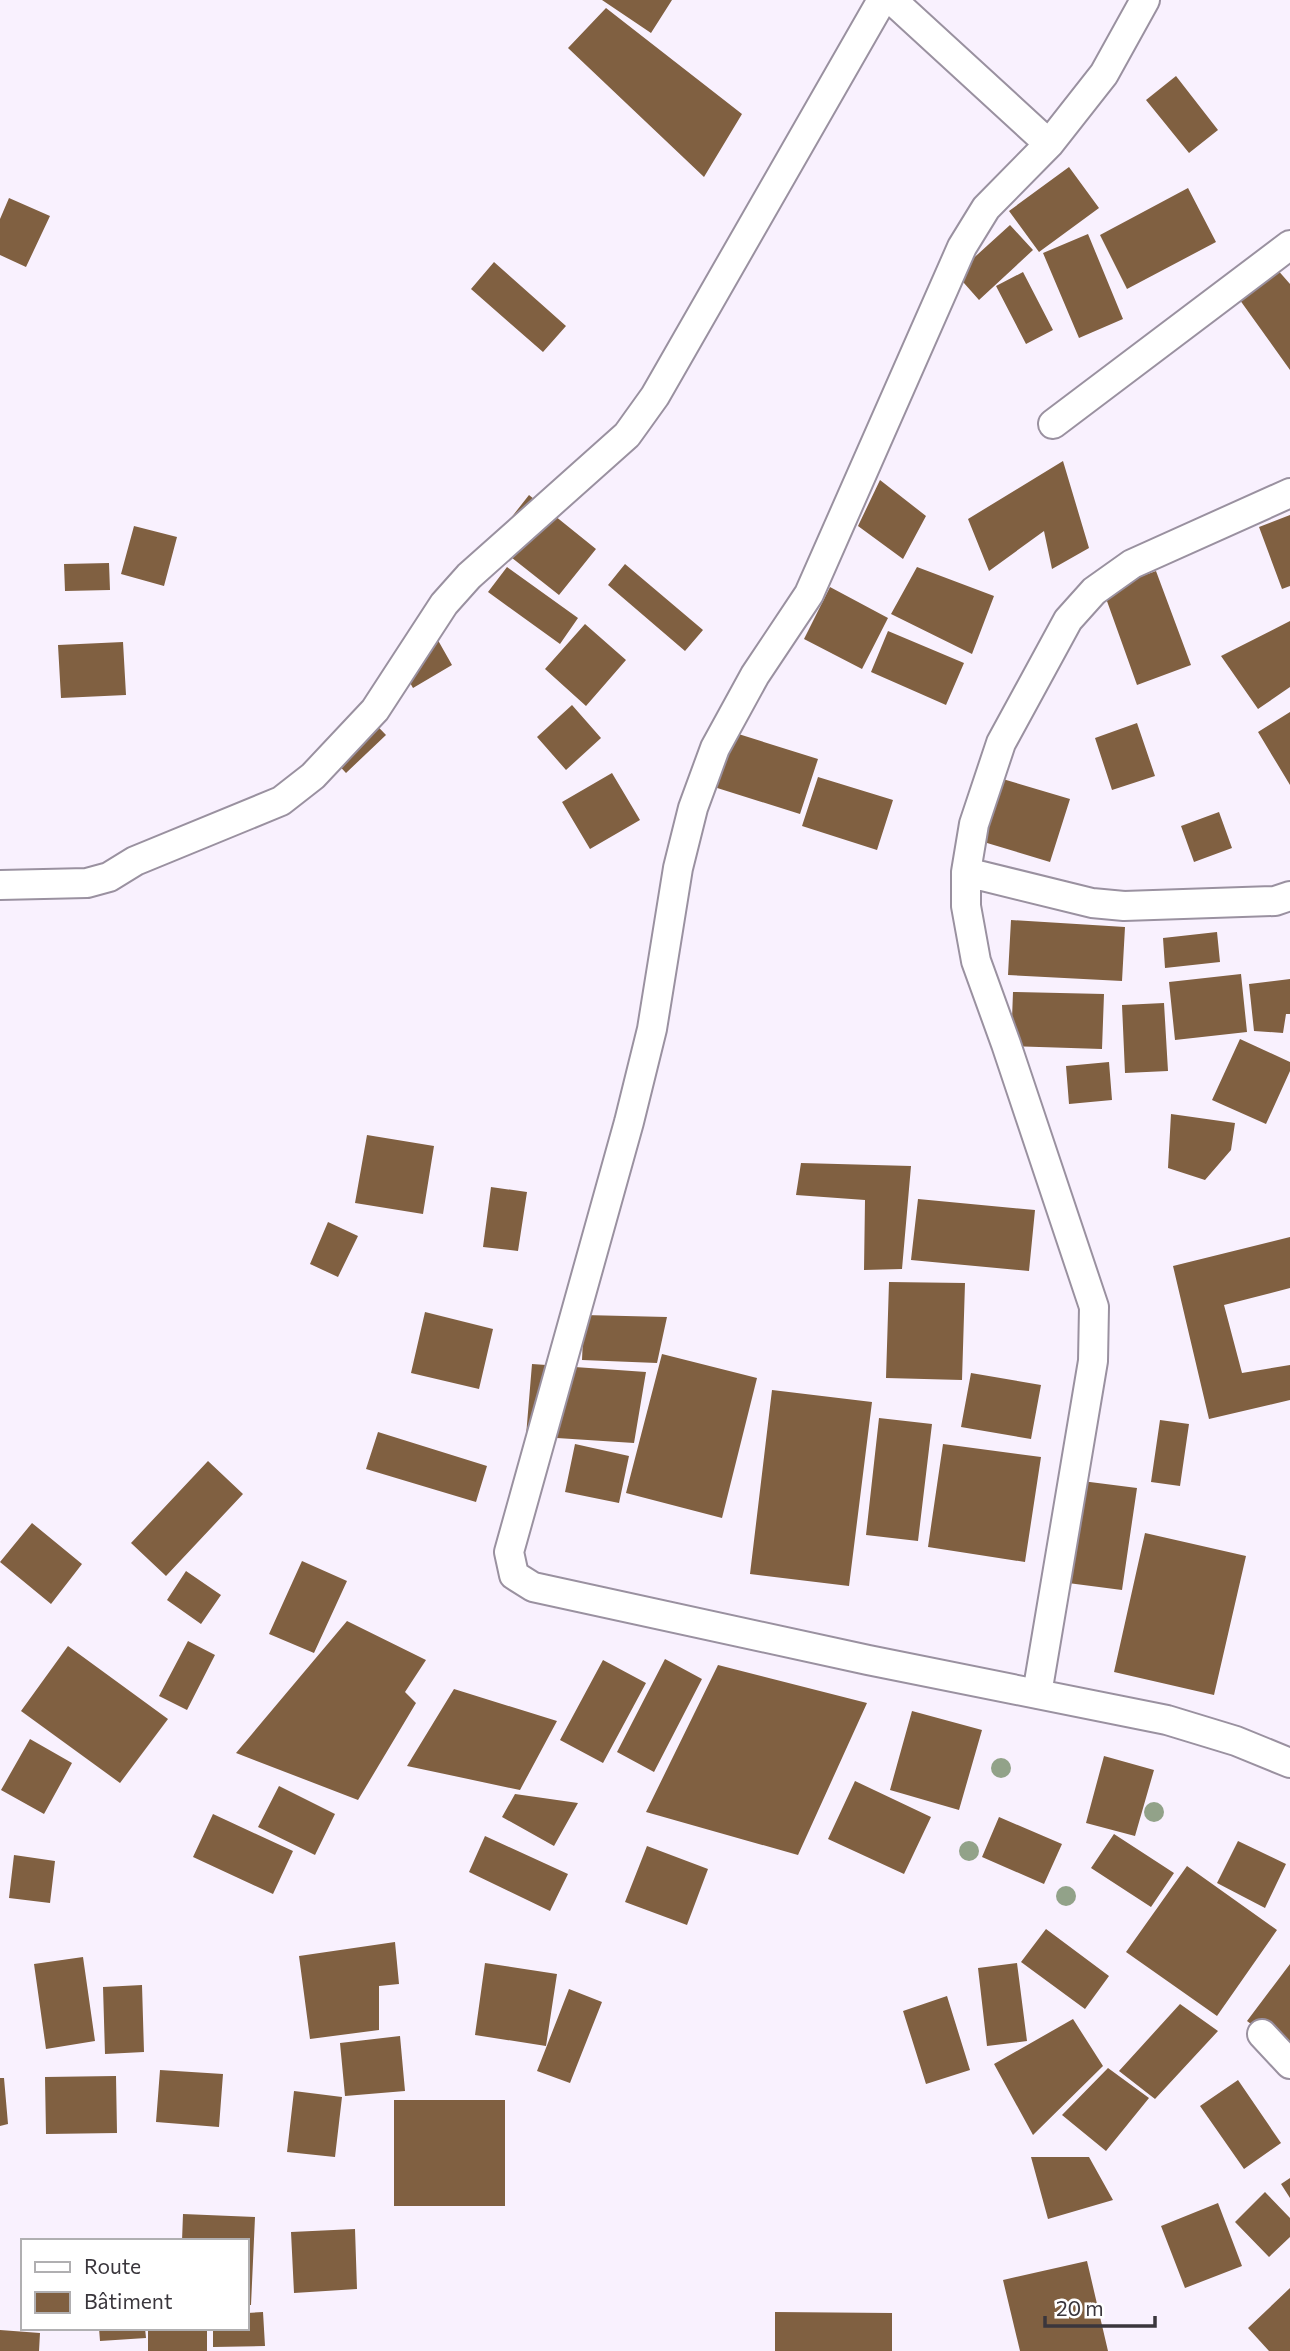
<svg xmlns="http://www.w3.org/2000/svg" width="1290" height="2351" font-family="Commissioner,sans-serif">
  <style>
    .building { fill: #806041 }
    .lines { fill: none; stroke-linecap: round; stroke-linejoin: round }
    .street-casing { stroke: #9a91a0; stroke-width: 32 }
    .street { stroke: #fff; stroke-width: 28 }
    .tree { fill: #92a289 }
  </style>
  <rect width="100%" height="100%" fill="#f9f1fe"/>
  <path class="building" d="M602 0H672L651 33Z
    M606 8 742 114 704 177 568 48Z
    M1176 76 1218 130 1189 153 1146 100Z
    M1069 167 1099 208 1039 252 1009 211Z
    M1188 188 1216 242 1127 289 1100 235Z
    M9 198 50 216 26 267 0 255V219Z
    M1010 225 1033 250 979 300 956 274Z
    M1088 234 1123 319 1079 338 1043 253Z
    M494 262 566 326 543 352 471 289Z
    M1276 268 1290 284V370L1237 296Z
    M1023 272 1053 330 1026 344 996 286Z
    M1063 461 1089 548 1052 569 1044 531 989 571 968 519Z
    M880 480 926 516 903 559 858 526Z
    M529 495 596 549 559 595 492 542Z
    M1290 515V586L1282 589 1259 527Z
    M134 526 177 537 164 586 121 574Z
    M109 563 110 590 65 591 64 564Z
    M625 564 703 630 685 651 608 585Z
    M507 567 578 618 560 644 488 592Z
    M917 567 994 596 972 654 891 614Z
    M1156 571 1191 665 1137 685 1103 590Z
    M830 587 888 618 862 669 804 639Z
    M1290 621V687L1258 709 1221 656Z
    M585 624 626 660 586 706 545 669Z
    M888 631 964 663 946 705 871 672Z
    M435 635 452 665 413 688 396 658Z
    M123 642 126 695 61 698 58 645Z
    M572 705 601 738 566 770 537 737Z
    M362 710 386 735 346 773 323 748Z
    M1290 712V785L1258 732Z
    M1137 723 1155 776 1112 790 1095 738Z
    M713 726 818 759 800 814 695 781Z
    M612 773 640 820 590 849 562 802Z
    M986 774 1070 799 1050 862 967 837Z
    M818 777 893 800 877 850 802 826Z
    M1219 812 1232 848 1194 862 1181 826Z
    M1011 920 1125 927 1122 981 1008 975Z
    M1217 932 1220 962 1165 968 1163 938Z
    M1241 974 1247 1032 1175 1040 1169 982Z
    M1290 979V1014H1286L1283 1033 1254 1031 1249 984Z
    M1013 992 1104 994 1102 1049 1011 1046Z
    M1164 1003 1168 1071 1125 1073 1122 1005Z
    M1240 1039 1290 1062V1071L1266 1124 1212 1100Z
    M1109 1062 1112 1100 1069 1104 1066 1066Z
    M1171 1114 1235 1123 1231 1150 1205 1180 1168 1168Z
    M367 1135 434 1146 423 1214 355 1203Z
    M801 1163 911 1166 902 1269 864 1270 865 1200 796 1195Z
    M491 1187 527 1192 518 1251 483 1247Z
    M918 1199 1035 1210 1029 1271 911 1260Z
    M328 1222 358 1236 338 1277 310 1264Z
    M1290 1237V1288L1224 1305 1242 1373 1290 1365V1400L1209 1419 1173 1266Z
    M889 1282 965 1283 962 1380 886 1378Z
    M425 1312 493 1329 479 1389 411 1373Z
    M584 1315 667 1317 657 1363 582 1360Z
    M662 1354 757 1378 722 1518 626 1493Z
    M532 1364 646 1372 634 1443 526 1436Z
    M971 1373 1041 1385 1031 1439 961 1427Z
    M772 1390 872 1402 849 1586 750 1574Z
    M879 1418 932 1424 918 1541 866 1535Z
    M1160 1420 1189 1424 1180 1486 1151 1482Z
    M378 1432 487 1466 476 1502 366 1469Z
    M575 1444 629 1456 619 1503 565 1492Z
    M943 1444 1041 1457 1025 1562 928 1547Z
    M208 1461 243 1494 166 1576 131 1543Z
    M1082 1481 1137 1488 1122 1590 1068 1583Z
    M32 1523 82 1564 51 1604 0 1562Z
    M1145 1533 1246 1556 1214 1695 1114 1672Z
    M302 1561 347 1581 314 1653 269 1634Z
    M186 1571 221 1595 201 1624 167 1600Z
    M347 1621 426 1660 405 1692 416 1703 358 1800 236 1753Z
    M188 1641 215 1655 187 1710 159 1696Z
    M68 1646 168 1719 120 1783 21 1711Z
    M665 1659 702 1679 654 1772 617 1752Z
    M603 1660 646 1683 603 1763 560 1740Z
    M718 1665 867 1703 798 1855 646 1812Z
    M454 1689 557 1721 520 1790 407 1766Z
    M912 1711 982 1730 959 1810 890 1790Z
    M30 1739 72 1763 44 1814 1 1790Z
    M1104 1756 1154 1770 1135 1836 1086 1823Z
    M855 1781 931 1817 904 1874 828 1839Z
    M279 1786 335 1814 315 1855 258 1827Z
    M515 1794 578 1803 554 1846 502 1817Z
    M213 1814 293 1851 273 1894 193 1857Z
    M999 1817 1062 1844 1044 1884 982 1857Z
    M1114 1834 1174 1873 1151 1907 1091 1868Z
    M485 1836 568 1874 550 1911 469 1872Z
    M1238 1841 1286 1864 1265 1908 1217 1883Z
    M647 1846 708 1869 687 1925 625 1902Z
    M14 1855 55 1861 50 1903 9 1898Z
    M1187 1866 1277 1930 1217 2016 1126 1952Z
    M1046 1929 1109 1976 1085 2009 1021 1962Z
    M395 1942 399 1984 379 1986V2030L310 2039 299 1956Z
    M83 1957 95 2041 46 2049 34 1964Z
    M485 1963 557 1974 546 2046 475 2035Z
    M1017 1963 1027 2041 987 2046 978 1968Z
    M1290 1964V2053L1247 2021Z
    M142 1985 144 2052 105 2054 103 1987Z
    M569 1989 602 2002 570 2083 537 2071Z
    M947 1996 970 2070 926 2084 903 2011Z
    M1180 2004 1218 2031 1155 2099 1119 2071Z
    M1073 2019 1103 2066 1033 2135 994 2064Z
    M400 2036 405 2091 345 2096 340 2043Z
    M1108 2068 1149 2098 1106 2151 1062 2115Z
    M160 2070 223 2074 219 2127 156 2122Z
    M116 2076 117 2133 46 2134 45 2077Z
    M0 2078H4L8 2124 0 2126Z
    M1238 2080 1281 2143 1244 2169 1200 2106Z
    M294 2091 342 2097 335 2157 287 2152Z
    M394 2100H505V2206H394Z
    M1031 2157H1089L1113 2200 1048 2219Z
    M1290 2178V2198L1281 2184Z
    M1265 2192 1290 2218V2237L1269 2257 1235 2222Z
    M1218 2203 1242 2266 1185 2288 1161 2226Z
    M183 2214 255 2217 251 2305H247V2241H182Z
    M355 2229 357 2289 294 2293 291 2232Z
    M1087 2261 1108 2351H1020L1003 2280Z
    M1290 2288V2351H1269L1248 2328Z
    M263 2312 265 2346 213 2347V2328H247V2313Z
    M775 2312 892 2313V2351H775Z
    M99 2328H145L146 2338 100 2341Z
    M148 2328H207V2351H148Z
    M0 2330 40 2333 39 2351H0Z"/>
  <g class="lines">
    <g class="street-casing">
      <path id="street" d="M892 0 1049 144
        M1145 0 1104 74 1049 144 986 208 962 247 809 594 755 675 715 748 693 808 678 868 652 1029 629 1122 509 1552 514 1575 533 1587 868 1660 1167 1720 1236 1741 1290 1763
        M1053 424 1290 245
        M966 872 1092 903 1124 906 1275 901 1290 896
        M0 885 87 883 109 877 135 861 281 801 313 776 375 710 444 604 469 576 627 435 655 396 882 0
        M1037 1694 1093 1361 1094 1307 1006 1044 976 961 966 906V872L974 824 1001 743 1068 620 1094 591 1132 564 1290 493
        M1262 2034 1290 2064"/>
    </g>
    <use href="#street" class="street"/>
  </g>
  <g class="tree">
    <circle cx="1001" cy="1768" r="10"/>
    <circle cx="1154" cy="1812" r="10"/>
    <circle cx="969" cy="1851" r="10"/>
    <circle cx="1066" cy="1896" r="10"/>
  </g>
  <rect x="21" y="2239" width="228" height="91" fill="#ffffff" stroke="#b0afb1" stroke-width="2"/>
  <rect x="35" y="2262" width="35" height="10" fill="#ffffff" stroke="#b0afb1" stroke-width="2"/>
  <text x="84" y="2274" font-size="21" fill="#3a363c">Route</text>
  <rect x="35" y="2292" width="35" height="21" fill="#806041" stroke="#b0afb1" stroke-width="2"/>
  <text x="84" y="2309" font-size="21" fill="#3a363c">Bâtiment</text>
  <path d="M1045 2316v10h110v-10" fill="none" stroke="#3a363c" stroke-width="3.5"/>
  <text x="1056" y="2316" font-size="21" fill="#3a363c" stroke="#ffffff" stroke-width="5" paint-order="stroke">20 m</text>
</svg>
